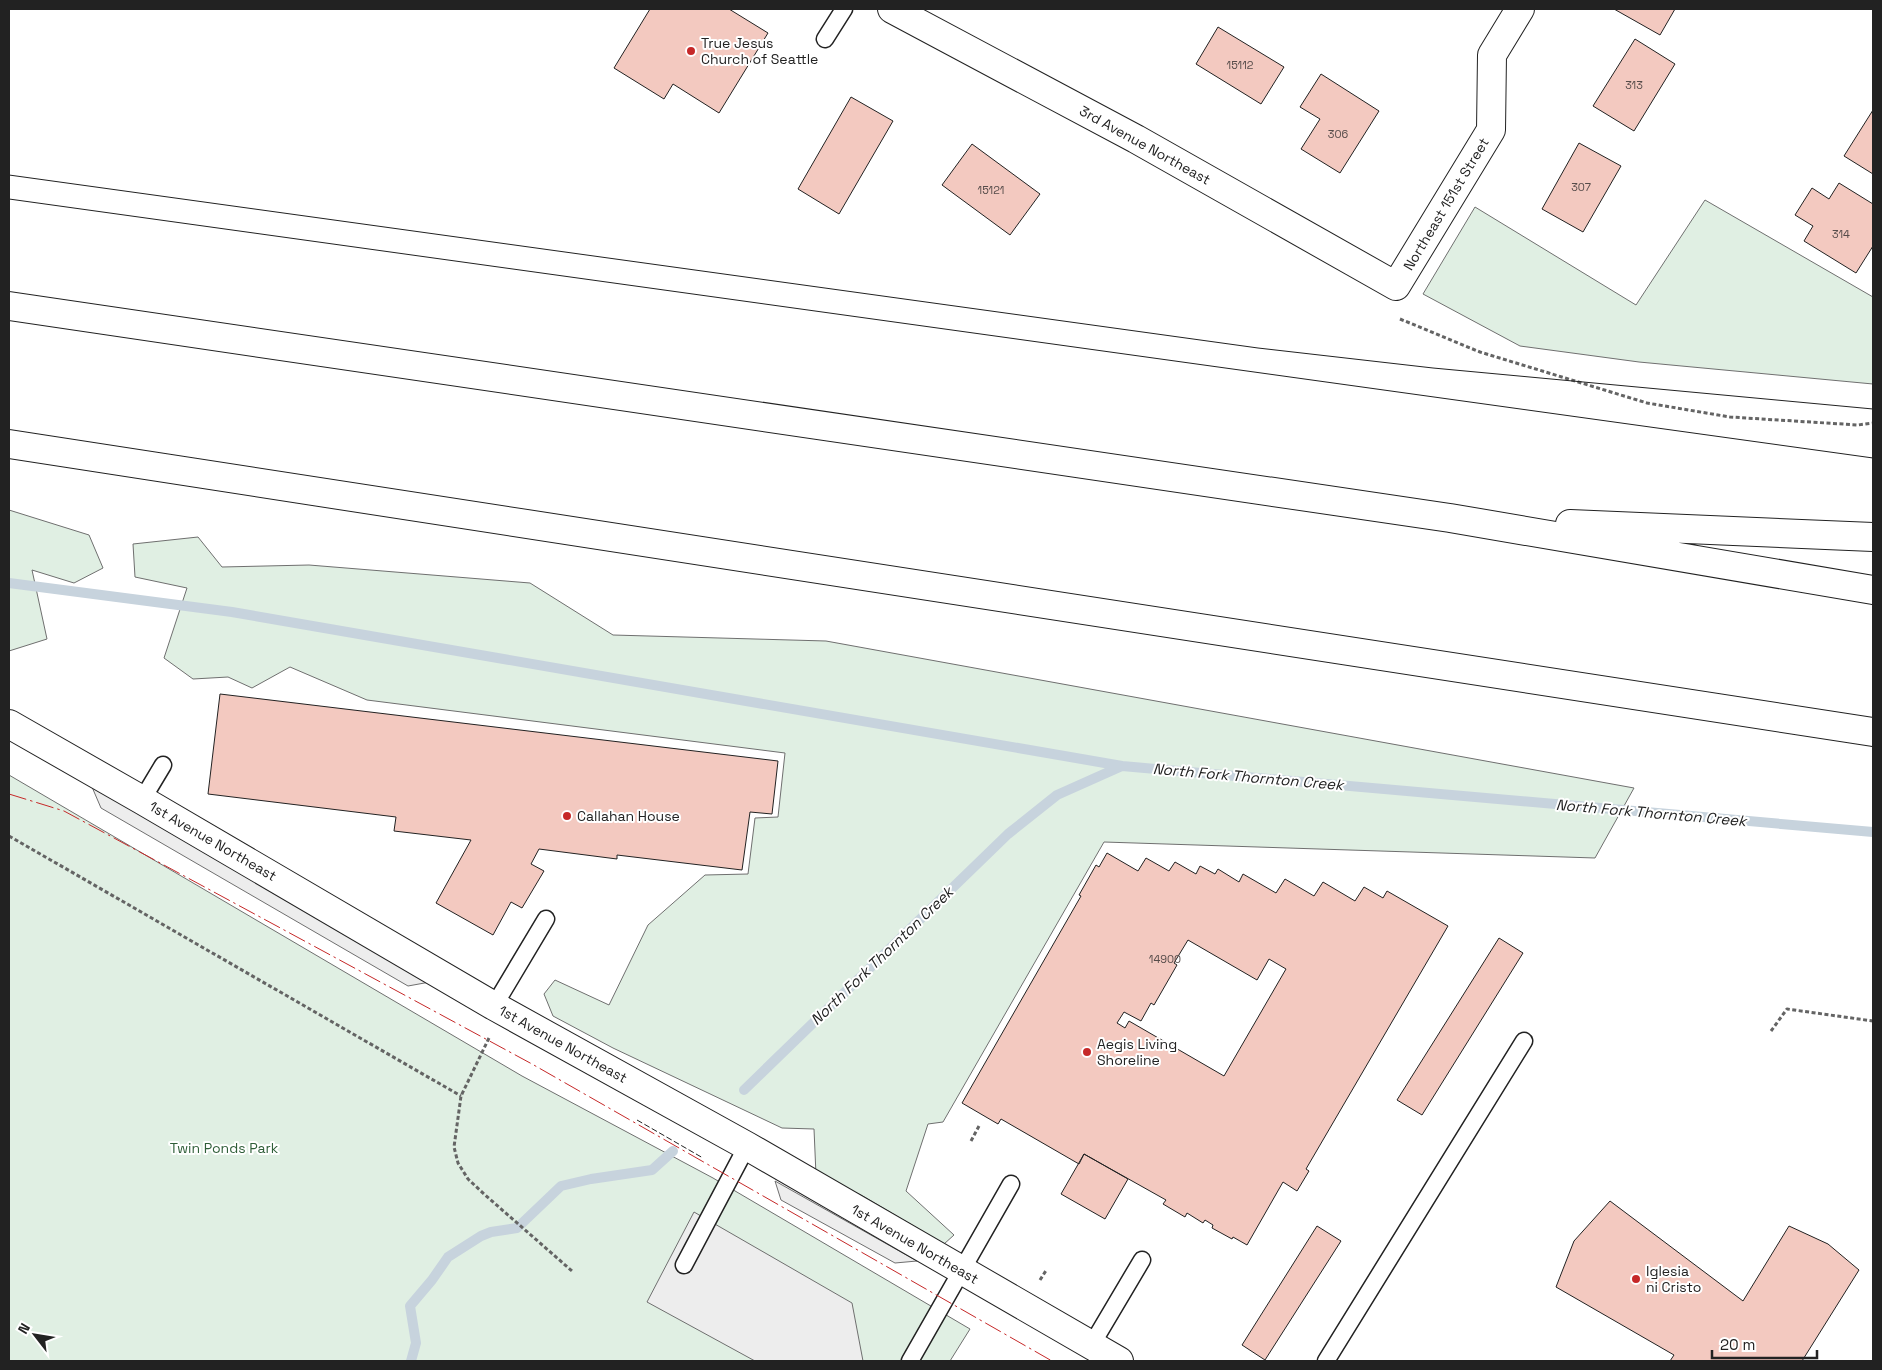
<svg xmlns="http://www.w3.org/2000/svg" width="1882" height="1370" font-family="'Space Grotesk',sans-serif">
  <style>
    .green { fill: #e0efe3; stroke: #6f6f6f }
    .parking { fill: #ededed; stroke: #6f6f6f }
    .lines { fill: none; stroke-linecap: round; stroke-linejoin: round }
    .stream { stroke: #c7d3dd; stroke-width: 10 }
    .building { fill: #f3c9c0; stroke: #222; fill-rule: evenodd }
    .service-casing { stroke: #222; stroke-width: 19 }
    .minor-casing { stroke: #222; stroke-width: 30 }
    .tertiary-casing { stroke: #222; stroke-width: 30 }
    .motorway-casing { stroke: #222; stroke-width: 30 }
    .path { stroke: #646464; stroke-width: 3; stroke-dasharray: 4 2.5; stroke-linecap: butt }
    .service { stroke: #fff; stroke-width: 16 }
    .minor { stroke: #fff; stroke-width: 28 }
    .tertiary { stroke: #fff; stroke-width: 28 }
    .motorway { stroke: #fff; stroke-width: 28 }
    .tram { stroke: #222; stroke-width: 1 }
    .fence { stroke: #222; stroke-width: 1; stroke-dasharray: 6 2.5; stroke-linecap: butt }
    .power { stroke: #c62828; stroke-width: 1; stroke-dasharray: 18 4 2.5 4; stroke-linecap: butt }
    .poi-dot { fill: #c62828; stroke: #fff; stroke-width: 2 }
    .labels { text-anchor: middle; stroke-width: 4; stroke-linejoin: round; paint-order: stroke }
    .number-label { font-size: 11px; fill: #564c4a }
    .poi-label { font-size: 14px; fill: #222; stroke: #fff; text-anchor: start }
    .street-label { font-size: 14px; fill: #222; stroke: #fff }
    .park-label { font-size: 14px; fill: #2f5e38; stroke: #fff }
    .water-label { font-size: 15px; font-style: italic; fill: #222; stroke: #fff }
  </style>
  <rect width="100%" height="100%" fill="#fff"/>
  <path class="green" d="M1705 200 1873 297V384L1639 362 1520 346 1423 294 1475 207 1636 305Z
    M9 510 89 535 103 568 74 583 32 570 47 639 9 651Z
    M198 537 222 567 309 565 530 583 613 635 826 641 1634 788 1595 858 1104 842 943 1122 928 1124 906 1191 954 1235 944 1244 861 1195 816 1175 814 1129 782 1128 613 1048 553 1016 544 994 555 980 609 1005 648 925 705 875 748 874 755 818 778 817 785 753 367 700 290 667 252 688 228 677 193 679 164 658 187 588 135 577 133 544Z
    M9 775 522 1076 713 1178 970 1329 950 1361H9Z"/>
  <path class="parking" d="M92 787 430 982 408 986 101 808Z
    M775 1181 917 1261 895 1263 781 1200Z
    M694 1212 852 1303 863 1361H755L647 1302Z"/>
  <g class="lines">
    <path class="stream" d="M9 583 232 612 1122 766
      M744 1090 1008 834 1057 795 1122 766 1873 832
      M411 1361 416 1343 410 1306 432 1280 448 1257 481 1236 491 1232 517 1228 561 1186 591 1179 652 1170 673 1151"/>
  </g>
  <path class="building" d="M650 9H729L768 33 719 113 673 84 664 99 614 68Z
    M1614 9H1675L1660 35Z
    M1218 27 1284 67 1261 104 1196 64Z
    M1635 39 1675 64 1634 131 1593 106Z
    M1321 74 1379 111 1340 173 1301 149 1320 119 1300 107Z
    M851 97 893 121 839 214 798 189Z
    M1873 110V174L1844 156Z
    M1579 143 1621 166 1583 232 1542 209Z
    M972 144 1040 194 1010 235 942 185Z
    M1839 183 1873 204V246L1856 273 1804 241 1813 226 1795 215 1812 188 1829 199Z
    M220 694 778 761 772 814 750 812 742 870 617 855V859L539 849 531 864 544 871 522 908 511 902 493 935 436 903 471 840 394 831 396 817 208 794Z
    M1107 853 1138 871 1146 858 1169 871 1175 862 1196 874 1200 866 1215 874 1218 869 1239 882 1243 874 1276 893 1285 879 1314 896 1323 882 1355 901 1364 887 1383 898 1387 891 1448 926 1306 1169 1309 1171 1297 1191 1283 1182 1247 1245 1233 1237 1232 1239 1212 1228 1213 1225 1205 1220 1203 1223 1187 1213 1185 1217 1163 1204 1166 1200 1084 1154 1079 1164 1001 1119 998 1124 962 1103 1081 896 1079 895 1096 865 1099 867ZM1188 940 1257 980 1269 959 1286 969 1224 1076 1129 1021 1125 1028 1117 1023 1124 1012 1141 1021 1151 1003 1154 1005 1177 965 1174 963Z
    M1499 938 1523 953 1422 1115 1397 1100Z
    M1084 1154 1128 1179 1105 1219 1061 1194Z
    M1610 1201 1743 1301 1789 1226 1828 1244 1859 1270 1802 1361H1670L1674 1355 1556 1287 1574 1241Z
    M1317 1226 1341 1241 1265 1360 1242 1345Z"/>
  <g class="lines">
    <g class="service-casing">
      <path id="service" d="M825 39 844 9
        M142 800 163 765
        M494 1006 546 919
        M684 1265 747 1146
        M1091 1346 1142 1260
        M910 1361 1011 1184
        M1326 1361 1524 1041"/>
    </g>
    <g class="minor-casing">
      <path id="minor" d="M892 9 1136 139 1396 286 1491 130 1492 55 1520 9"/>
    </g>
    <g class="tertiary-casing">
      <path id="tertiary" d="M9 724 142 800 494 1006 747 1146 1119 1361"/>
    </g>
    <g class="motorway-casing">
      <path id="motorway" d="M9 306 1450 518 1873 590
        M9 444 1873 732
        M1570 524 1873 537"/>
    </g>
    <path class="path" d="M1400 319 1480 352 1647 403 1730 417 1858 425 1873 423
      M9 836 461 1096
      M1771 1031 1787 1009 1873 1021
      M489 1038 461 1096 454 1147 458 1163 468 1179 484 1194 572 1271
      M971 1141 979 1126
      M1040 1280 1047 1269"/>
    <use href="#service" class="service"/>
    <use href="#minor" class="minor"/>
    <use href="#tertiary" class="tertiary"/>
    <use href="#motorway" class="motorway"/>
    <path class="tram" d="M9 175 1258 348 1433 368 1873 409
      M9 199 1873 458"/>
    <path class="fence" d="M637 1120 703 1158"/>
    <path class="power" d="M9 794 64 811 532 1064 1052 1361"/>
  </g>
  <g class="poi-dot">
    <circle cx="691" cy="51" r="5"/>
    <circle cx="567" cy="816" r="5"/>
    <circle cx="1087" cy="1052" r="5"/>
    <circle cx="1636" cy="1279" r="5"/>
  </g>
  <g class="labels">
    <g class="number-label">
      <text x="1240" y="69">15112</text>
      <text x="1634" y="89">313</text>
      <text x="1338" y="138">306</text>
      <text x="1581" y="191">307</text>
      <text x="991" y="194">15121</text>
      <text x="1841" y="238">314</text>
      <text x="1165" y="963">14900</text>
    </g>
    <g class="poi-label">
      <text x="701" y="48">True Jesus<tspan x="701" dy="16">Church of Seattle</tspan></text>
      <text x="577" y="821">Callahan House</text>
      <text x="1097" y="1049">Aegis Living<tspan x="1097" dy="16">Shoreline</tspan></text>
      <text x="1646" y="1276">Iglesia<tspan x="1646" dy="16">ni Cristo</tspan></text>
    </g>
    <g class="street-label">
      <text transform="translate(1145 145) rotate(29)" y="5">3rd Avenue Northeast</text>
      <text transform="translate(1446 204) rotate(-59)" y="5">Northeast 151st Street</text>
      <text transform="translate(213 841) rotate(30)" y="5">1st Avenue Northeast</text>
      <text transform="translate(563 1044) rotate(29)" y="5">1st Avenue Northeast</text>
      <text transform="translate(915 1244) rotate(30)" y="5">1st Avenue Northeast</text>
    </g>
    <g class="park-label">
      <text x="224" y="1153">Twin Ponds Park</text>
    </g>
    <g class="water-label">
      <text transform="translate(1248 777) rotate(5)" y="5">North Fork Thornton Creek</text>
      <text transform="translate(1651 813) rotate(5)" y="5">North Fork Thornton Creek</text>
      <text transform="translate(882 956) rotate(-44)" y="5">North Fork Thornton Creek</text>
    </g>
  </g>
  <rect width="1882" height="1370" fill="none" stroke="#222222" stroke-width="20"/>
  <g transform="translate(35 1335) rotate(301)" stroke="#ffffff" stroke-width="4" paint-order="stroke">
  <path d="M0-4L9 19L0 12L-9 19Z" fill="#222222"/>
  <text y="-8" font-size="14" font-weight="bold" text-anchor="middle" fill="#222222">N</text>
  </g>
  <path d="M1712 1350v8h105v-8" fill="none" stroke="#222222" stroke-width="2.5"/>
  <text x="1720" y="1350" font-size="15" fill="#222222" stroke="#ffffff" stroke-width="4" paint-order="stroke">20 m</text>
</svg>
